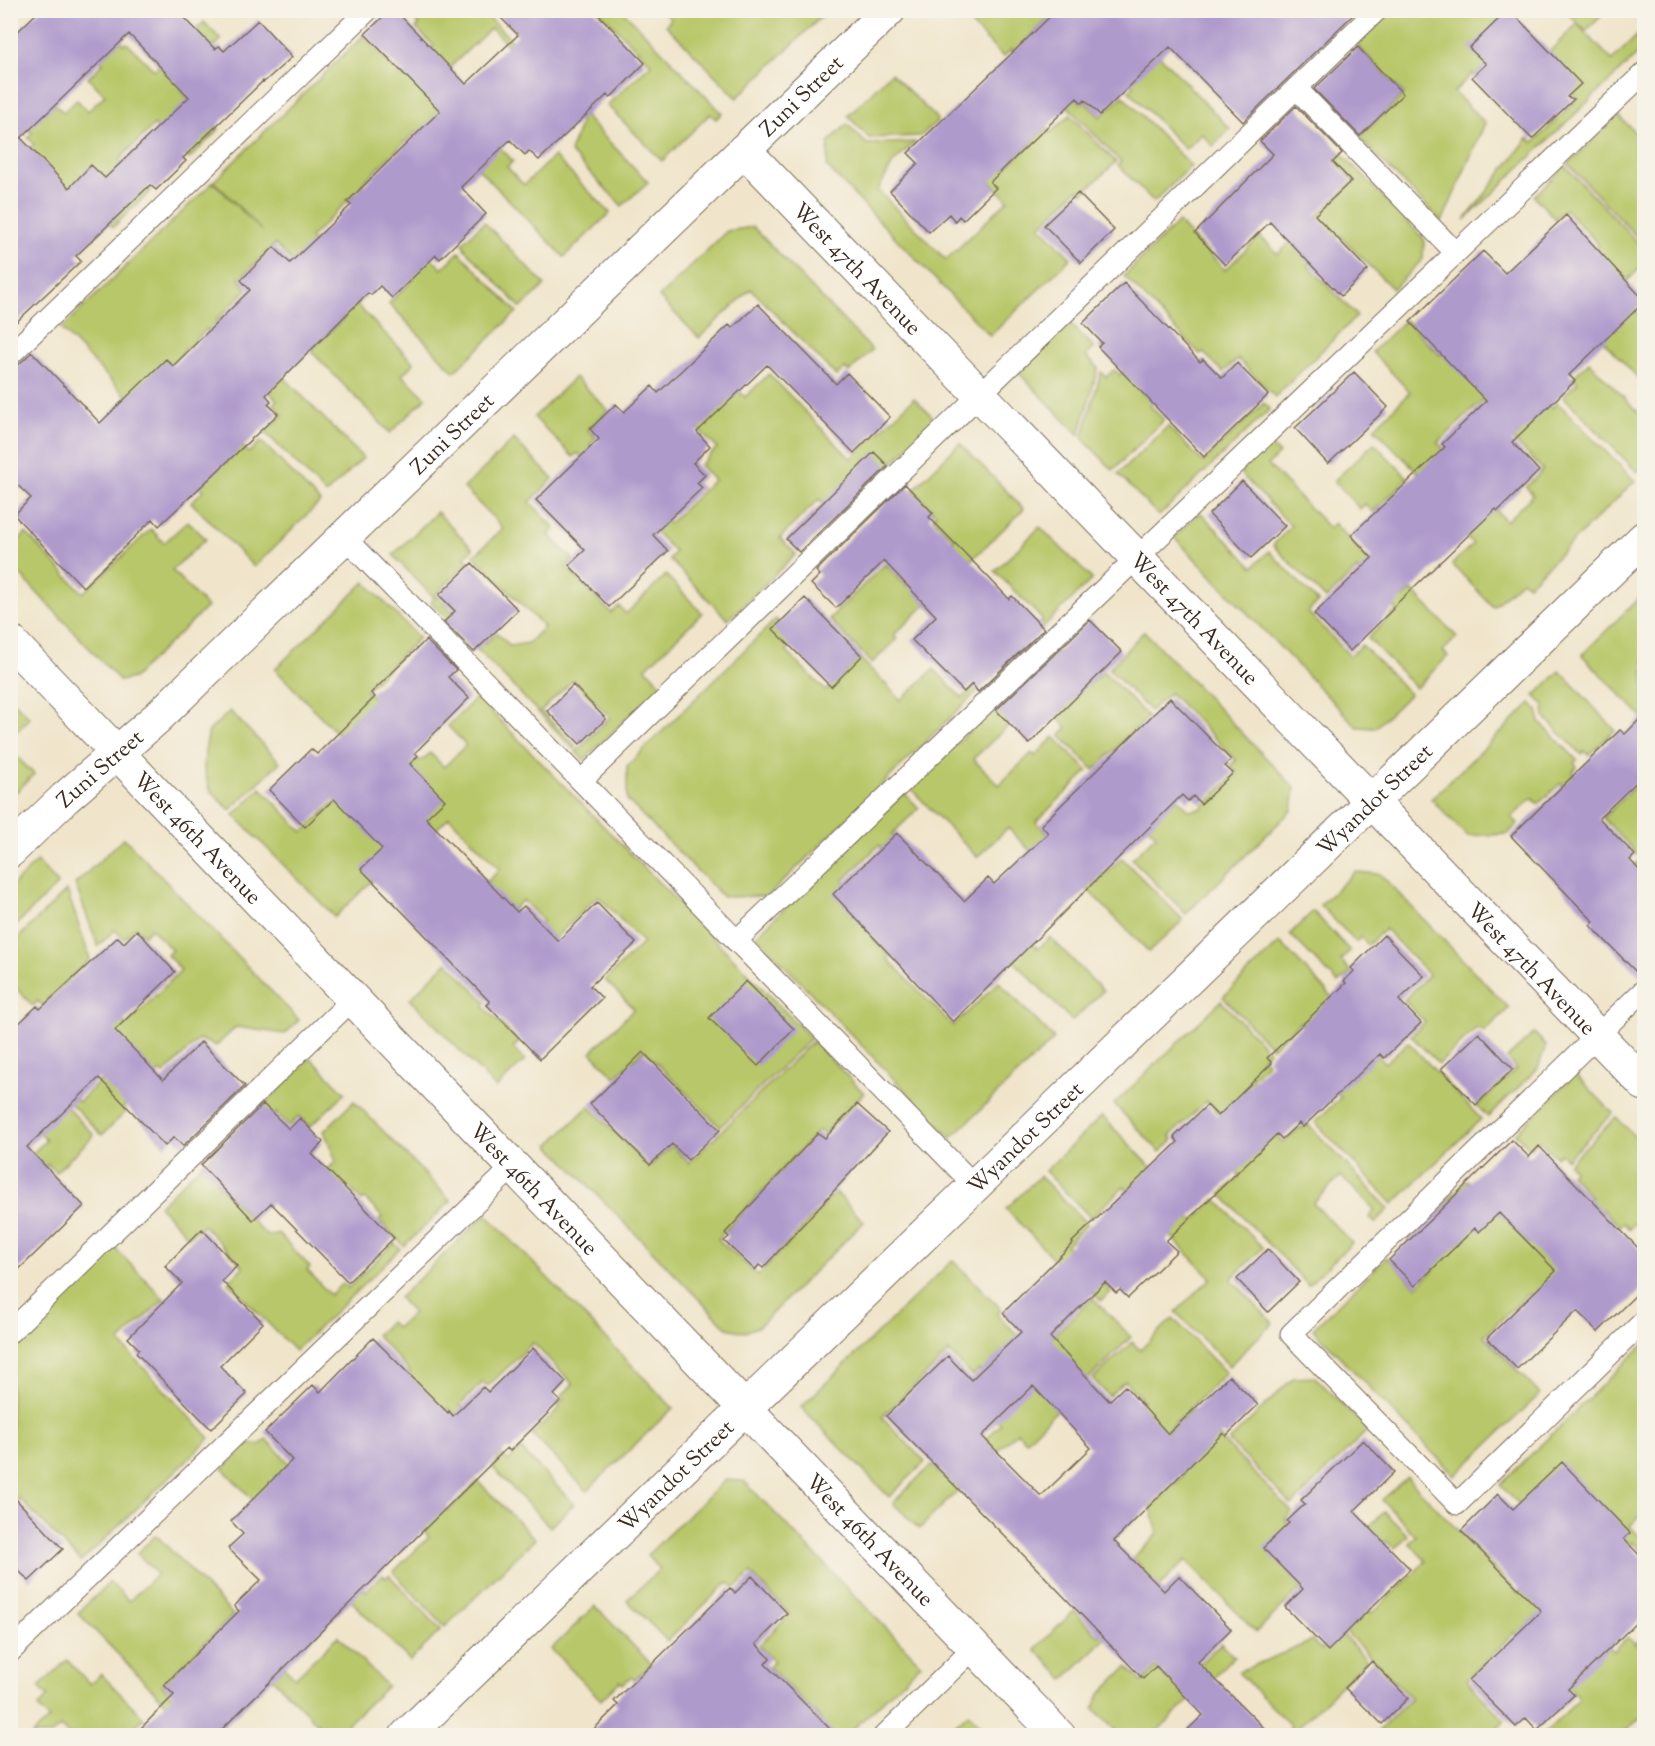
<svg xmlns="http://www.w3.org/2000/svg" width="1655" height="1746" font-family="'Sorts Mill Goudy',serif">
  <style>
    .green { fill: #b8c769; stroke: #7a7844; stroke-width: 1.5 }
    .building { fill: #af9acc; fill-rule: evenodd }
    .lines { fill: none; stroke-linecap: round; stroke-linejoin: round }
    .lane-casing { stroke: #7a6b5b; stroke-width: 23 }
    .street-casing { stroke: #7a6b5b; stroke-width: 35 }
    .secondary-casing { stroke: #7a6b5b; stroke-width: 35 }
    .lane { stroke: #fff; stroke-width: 21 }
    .street { stroke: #fff; stroke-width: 33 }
    .secondary { stroke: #fff; stroke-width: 33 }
    .labels { text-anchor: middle; stroke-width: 5; stroke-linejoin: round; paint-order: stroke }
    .street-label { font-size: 22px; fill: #3b2a1e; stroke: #f7f3e8 }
  </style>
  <rect width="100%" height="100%" fill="#f7f3e8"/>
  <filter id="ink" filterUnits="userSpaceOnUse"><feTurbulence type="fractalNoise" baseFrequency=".0167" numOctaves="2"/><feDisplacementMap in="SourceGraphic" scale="12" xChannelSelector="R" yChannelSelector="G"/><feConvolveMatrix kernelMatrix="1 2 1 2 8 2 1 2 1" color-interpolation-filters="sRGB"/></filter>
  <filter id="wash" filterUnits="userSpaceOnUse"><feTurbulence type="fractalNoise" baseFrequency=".008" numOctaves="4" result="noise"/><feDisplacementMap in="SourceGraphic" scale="24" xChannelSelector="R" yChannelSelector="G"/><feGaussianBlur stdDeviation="1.35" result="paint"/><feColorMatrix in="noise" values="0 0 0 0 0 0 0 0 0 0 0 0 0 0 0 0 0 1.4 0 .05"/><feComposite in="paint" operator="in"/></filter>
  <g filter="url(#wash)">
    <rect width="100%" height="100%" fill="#f0e5cb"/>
    <path class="green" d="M91 11 124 44 127 43 154 70 204 22 221 40 180 80 185 86 181 91 219 129 189 159 154 125 119 160 151 191 113 227 71 184 41 212 11 167 34 144 28 138 32 133 11 111 10 59 63 112 77 100 88 111 105 95 88 78 103 63 97 56Z
      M405 11H483L648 182 622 206 570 152 581 122 491 28 441 76 423 58 434 46 416 28 419 25Z
      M599 11H623L722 113 716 119 710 114 662 161 607 105 651 64Z
      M662 11H827L737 98 666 25 671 19Z
      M963 11H1071L1058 27 1049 18 1023 43 1082 104 1085 102 1100 117 1123 96 1191 166 1154 202 1118 165 1121 162 1012 49 1003 57 963 16Z
      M1117 11 1230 129 1213 146 1202 134 1185 149 1129 91 1134 86 1112 63Z
      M1393 11H1496L1519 33 1497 98 1473 73 1454 92 1485 123 1442 222 1359 138 1404 94 1357 45Z
      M1565 11H1607L1586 31Z
      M1577 24 1612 60 1644 29V48L1465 220 1528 138 1533 143 1578 99 1541 60Z
      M363 36 403 78 419 63 513 161 507 167 524 185 554 156 610 213 564 257 432 121 418 134 415 132 361 185 422 248 355 194 310 238 365 296 357 305 414 363 402 375 426 398 390 433 311 351 345 317 275 244 239 279 247 289 217 320 261 365 267 360 363 458 326 494 265 432 283 415 273 404 277 400 207 329 166 368 249 453 261 441 320 502 254 567 191 502 204 490 193 479 200 472 61 329 213 182 262 231 214 181Z
      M891 73 938 120 921 136 869 138 848 116Z
      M951 113 1004 169 1047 128 1052 132 1070 115 1116 162 1083 193 1078 189 1040 226 1071 258 990 336 827 167 829 142 847 124 867 144 915 142 893 163 878 190 946 260 1008 200 937 126Z
      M1618 115 1644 142V244L1568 164Z
      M1307 118 1424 239 1423 259 1393 289 1339 235 1308 265 1357 316 1275 397 1238 359 1223 372 1203 352 1200 354 1124 276 1178 222 1225 270 1260 236 1278 254 1354 181 1300 125Z
      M1565 166 1644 249V264L1625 283 1634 308 1644 319V384L1554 289 1599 245 1565 209 1555 219 1534 196Z
      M484 222 545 285 521 308 464 248 465 247 462 243Z
      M753 227 872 350 849 372 845 368 836 376 751 289 699 338 659 297 727 231Z
      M426 252 442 269 459 252 517 312 454 372 389 303 414 279 403 267Z
      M1405 320 1440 355 1462 333 1507 377 1438 443 1452 458 1427 482 1374 428 1410 392 1372 352Z
      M1070 323 1094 347 1086 356 1098 368 1079 435 1019 373Z
      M704 355 745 397 769 374 851 459 914 398 936 420 837 517 819 499 780 538 796 554 728 620 669 559 675 552 590 465 601 454 669 523 714 480 700 465 717 448 664 394Z
      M1197 359 1150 406 1164 420 1113 470 1082 438 1101 372 1106 377 1114 370 1120 375 1124 370Z
      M1589 362 1644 418V465L1637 472 1563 396 1578 382 1573 377Z
      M575 377 608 410 588 430 596 438 590 444 592 447 582 457 578 453 573 457 534 417Z
      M1508 379 1546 402 1552 408 1557 402 1635 481 1528 585 1522 580 1493 607 1452 564 1473 544 1422 492 1493 508 1506 521 1533 495 1526 487 1543 470 1493 419 1487 424 1475 412Z
      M1264 403 1270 409 1159 516 1118 474 1168 426 1203 462Z
      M514 439 553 479 530 502 555 528 549 535 573 559 566 567 611 613 619 606 626 614 666 575 702 613 646 668 661 685 584 760 576 752 610 717 573 680 541 711 576 746 574 749 431 602 437 596 484 644 497 633 510 646 528 643 544 627 474 556 503 528 464 488Z
      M960 443 1024 509 894 635 897 639 872 663 829 619 885 564 906 586 954 540 933 518 936 514 913 490Z
      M1374 443 1408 478 1373 512 1365 504 1360 509 1334 481Z
      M1269 444 1279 454 1268 465 1329 528 1334 523 1404 598 1412 590 1457 637 1443 651 1448 656 1416 688 1368 638 1397 610 1357 569 1326 599 1273 545 1291 526 1240 473Z
      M437 512 473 549 464 557 469 562 433 597 393 555Z
      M1200 512 1253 567 1269 551 1318 602 1308 612 1350 656 1362 645 1410 694 1375 728 1357 727 1174 537Z
      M188 521 206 539 172 570 207 607 133 678 120 681 11 565V548L26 533 83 593 151 529 164 543Z
      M1040 527 1092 579 768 896 723 897 627 800V766L776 619 797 640 786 651 826 691 860 658 901 700 934 669 962 698 1043 620 995 571Z
      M365 582 419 638 366 690 392 717 355 752 275 669Z
      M1644 593V719L1582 655Z
      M1144 631 1295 788 1292 810 1186 914 1132 859 1156 835 1096 774 1125 745 1189 810 1200 809 1237 773 1230 766 1236 760 1170 693 1150 711 1109 669Z
      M1055 651 1089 685 1104 672 1148 717 1094 770 1060 735 1067 728 1023 683Z
      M1560 671 1615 730 1589 755 1585 751 1581 754 1545 718 1544 705 1534 696Z
      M1019 684 1031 697 1005 722 1008 726 973 759 999 785 1032 753 1035 756 1054 737 1088 771 1036 822 1096 883 1122 858 1183 920 1149 952 1079 881 1069 891 1008 828 977 857 910 788Z
      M477 697 811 1038 720 1127 644 1050 615 1077 591 1052 634 1009 605 980 643 943 598 896 554 939 529 935 543 921 523 900 509 913 483 886 500 869 449 817 380 884 374 879 335 917 234 815 261 788 303 832 345 792 393 783 417 760H423L430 753 444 767 466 745 448 726Z
      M10 698 30 718 12 736 10 734Z
      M1531 703 1537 710 1540 722 1577 760 1574 763 1577 767 1572 773 1606 809 1596 819 1561 783 1538 804 1532 798 1512 817 1518 824 1508 834 1467 836 1431 799Z
      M230 711 280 762 230 810 210 790 204 769 205 750 209 731Z
      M12 752 34 774 11 797 10 754Z
      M1644 777V869H1643L1609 902 1603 896 1641 858 1603 818Z
      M904 793 919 808 892 834 926 871 988 958 879 845 843 881 882 922 894 917 872 938 890 956 888 959 953 1026 999 982 1054 1039 951 1138 756 936Z
      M124 838 299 1020 285 1034 236 1027 216 1046 199 1039 164 1074 160 1071 123 1108 126 1112 102 1135 68 1101 73 1096 79 1102 109 1072 80 979 126 1025 181 970 167 955 172 950 151 928 144 935 136 927 124 939 115 930 98 946 75 884Z
      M37 861 58 884 11 930V887Z
      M1355 872 1380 874 1509 1008 1484 1032 1478 1027 1439 1064 1411 1036 1425 1022 1404 1000 1429 975 1385 929 1368 945 1361 937 1356 942 1320 905Z
      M67 890 90 959 42 1005 38 1001 33 1006 11 983V945Z
      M1313 911 1350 951 1341 960 1351 972 1338 983 1290 934Z
      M1050 937 1103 991 1072 1021 1010 957 1029 939 1038 949Z
      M1280 942 1334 999 1329 1004 1385 1063 1408 1042 1481 1119 1393 1204 1315 1122 1341 1097 1326 1081 1342 1065 1300 1022 1272 1048 1223 997Z
      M447 962 486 1002 483 1006 519 1042 513 1048 525 1060 496 1088 410 999Z
      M1221 1001 1269 1051 1262 1058 1267 1063 1252 1079 1262 1090 1247 1105 1283 1143 1300 1127 1302 1129 1308 1124 1389 1209 1375 1223 1369 1217 1375 1210 1341 1176 1313 1203 1352 1243 1308 1285 1221 1194 1240 1176 1231 1166 1251 1146 1207 1101 1170 1136 1173 1140 1160 1152 1114 1104Z
      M1534 1033 1546 1045 1538 1068 1488 1117 1477 1106 1516 1069 1507 1058Z
      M813 1041 864 1093 825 1134 819 1130 718 1239 758 1275 836 1192 864 1222 759 1326 745 1332 727 1328 549 1145 589 1106 649 1167 672 1146 689 1163Z
      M12 1050 94 1135 56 1172 48 1164 11 1200V1175L46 1140 24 1116Z
      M311 1058 345 1093 310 1127 299 1116 289 1126 276 1113 229 1158 234 1164 216 1182 267 1236 278 1233 310 1267 307 1270 330 1295 343 1283 348 1288 394 1243 400 1249 295 1351 228 1282 243 1267 203 1225 189 1237 159 1206Z
      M1575 1074 1613 1113 1567 1159 1561 1153 1556 1157 1539 1140 1530 1148 1515 1134Z
      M354 1101 451 1201 404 1246 379 1220 382 1217 365 1199 362 1201 347 1185 328 1204 311 1186 336 1161 324 1131Z
      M1102 1116 1158 1174 1153 1180 1193 1221 1216 1199 1263 1248 1231 1279 1273 1323 1229 1366 1176 1312 1211 1278 1124 1187 1091 1218 1045 1171Z
      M1616 1117 1644 1146V1214L1629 1229 1624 1223 1620 1226 1602 1209 1563 1247 1583 1292 1555 1320 1529 1293 1484 1336 1540 1394 1455 1476 1313 1329 1387 1257 1416 1287 1435 1269 1407 1239 1467 1180 1529 1244 1546 1228 1553 1234 1591 1197 1570 1174 1574 1170 1568 1164Z
      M1040 1176 1087 1224 1066 1245 1111 1292 1101 1301 1093 1293 1089 1296 1006 1209Z
      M486 1214 673 1408 587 1491 532 1434 560 1408 558 1405 564 1399 561 1396 573 1384 533 1343 488 1386 483 1382 460 1405 477 1422 474 1425 508 1461 521 1449 574 1504 550 1527 492 1467 499 1460 448 1408 399 1454 363 1417 410 1372 376 1335 390 1322 397 1328 413 1313 399 1298Z
      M115 1248 164 1299 119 1342 210 1438 81 1562 19 1498 11 1506V1348Z
      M953 1260 1001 1309 997 1314 1021 1338 983 1375 979 1370 972 1376 949 1352 882 1417 925 1462 889 1497 801 1407Z
      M1093 1298 1131 1337 1026 1441 1017 1432 919 1529 893 1503 931 1465 945 1479 1001 1424 981 1404Z
      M1173 1318 1226 1373 1082 1512 1064 1477 1143 1400 1125 1381 1109 1396 1093 1379 1132 1342 1140 1350Z
      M1644 1344V1512L1630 1526 1644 1541V1553L1633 1542 1594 1580 1500 1485Z
      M1315 1377 1368 1430 1292 1505 1229 1441 1293 1378Z
      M1192 1409 1292 1512 1285 1520 1327 1563 1256 1632 1186 1560 1064 1679 1035 1649 1074 1611 1099 1636 1148 1588 1133 1574 1141 1566 1133 1558 1158 1534 1151 1507 1184 1475 1155 1445Z
      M266 1439 301 1475 322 1547 366 1591 383 1575 386 1578 389 1575 441 1630 410 1661 223 1469 250 1443 260 1445Z
      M1407 1477 1518 1593 1540 1572 1558 1677 1515 1632 1466 1680 1505 1721 1491 1735 1374 1736 1411 1698 1344 1630 1367 1608 1372 1613 1426 1561 1409 1543 1416 1536 1382 1500Z
      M725 1480 744 1481 921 1664 847 1735H834L820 1721 821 1719 769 1667 774 1661 759 1645 790 1614 751 1573 735 1588 728 1582 667 1641 627 1600 660 1569 647 1555Z
      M478 1481 535 1539 445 1627 393 1572 429 1537 385 1490 420 1483 448 1511Z
      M1384 1512 1408 1535 1395 1548 1387 1541 1347 1580 1327 1568Z
      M156 1535 233 1615 162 1685 174 1698 167 1705 78 1613 110 1582 129 1601 157 1574 137 1553Z
      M595 1606 651 1664 634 1680 631 1677 623 1684 620 1681 601 1700 551 1649Z
      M236 1617 295 1678 338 1636 387 1686 336 1735H329L272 1678Z
      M1340 1632 1367 1660 1290 1735H1282L1291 1726 1238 1672 1312 1641 1322 1650Z
      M1644 1635V1714L1622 1735 1542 1736 1580 1698 1567 1684 1607 1645 1613 1651 1628 1637 1635 1645Z
      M1221 1643 1234 1657 1153 1735H1120L1094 1709 1100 1694 1127 1667 1142 1682 1156 1668 1166 1679 1174 1671 1183 1680Z
      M67 1660 90 1684 101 1674 144 1718 126 1735H69L60 1727 50 1735H32L49 1719 38 1707 48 1697 39 1687Z
      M968 1713 989 1735H945Z"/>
    <g id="blocks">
      <path class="building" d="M40 10H177L215 49 219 46 224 51 258 20 292 57 264 82 263 81 183 158 186 161 156 190 150 185 76 256 81 261 10 328V39ZM129 34 189 97 105 178 91 165 69 188 21 138Z
        M390 10H395L466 84 518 35 493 10H594L645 63 610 98 607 95 539 160 529 151 525 155 510 140 461 187 486 214 440 259 436 255 392 298 380 286 371 295 368 293 266 395 271 401 268 404 278 414 159 526 153 519 83 587 14 515 31 498 10 478V367L18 365 32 352 100 423 166 359 173 366 250 290 241 280 274 247 290 263 351 205 347 202 440 111 365 34Z
        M1057 10H1358L1243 122 1170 47 1100 115 1085 100 1082 103 1077 98 990 182 996 188 963 220 959 216 955 221 949 214 929 232 890 191 918 163 908 153Z
        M1508 10H1510L1581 84 1567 97 1574 99 1532 139 1472 77 1486 64 1469 48Z
        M1358 47 1403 94 1360 136 1314 89Z
        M1296 106 1342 153 1333 162 1351 181 1315 215 1368 270 1341 296 1270 222 1225 265 1195 233 1273 154 1260 141Z
        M1078 193 1114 230 1081 263 1044 225Z
        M1566 215 1644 300V302L1569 375 1575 381 1512 442 1539 471 1498 511 1496 509 1392 608 1393 609 1350 651 1314 614 1372 558 1351 535 1445 447 1442 444 1486 401 1410 322 1483 251 1505 273Z
        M1124 283 1200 362 1203 359 1222 378 1237 363 1268 395 1204 457 1098 347 1102 343 1083 323Z
        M758 304 836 384 847 373 890 417 854 453 767 365 697 432 710 446 693 463 705 475 697 483 702 488 653 535 668 551 609 607 569 565 585 550 536 500 599 439 590 429 616 404 624 412 652 386 658 393 729 325 732 328Z
        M1354 372 1388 407 1328 464 1295 428Z
        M874 452 888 466 799 552 786 539Z
        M1242 481 1285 526 1251 558 1209 514Z
        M905 484 933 513 929 517 991 580 1009 599 1012 596 1044 629 978 692 972 684 964 692 912 640 936 616 884 561 836 608 811 584 820 575 816 571Z
        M472 563 518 610 474 652 444 622 455 611 439 595Z
        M805 598 862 656 831 687 773 629Z
        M1090 620 1122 652 1029 744 996 710Z
        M426 640 456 670 448 677 469 698 415 753 418 756 410 764 445 800 426 818 517 912 524 906 558 941 597 903 636 943 590 986 602 998 540 1059 487 1005 490 1002 361 869 382 849 334 799 305 827 269 790 311 749 317 754 375 697 371 693Z
        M573 685 606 719 580 744 547 711Z
        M1170 698 1231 760 1225 766 1233 773 1201 804 1193 796 1188 801 1182 795 953 1022 833 894 897 833 964 901 988 878 994 884 1048 833 1041 825Z
        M1644 715V775L1599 818 1635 855 1630 860 1644 875V978H1642L1590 925 1594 922 1511 836 1620 730 1625 734Z
        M137 930 175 972 115 1030 163 1080 201 1042 245 1086 183 1146 174 1137 165 1146 99 1078 27 1147 84 1206 10 1278V1032L37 1006 40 1009 118 937 124 943Z
        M1384 935 1424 976 1399 1000 1421 1023 1384 1058 1380 1054 1303 1127 1299 1123 1282 1139 1277 1134 1166 1241 1177 1251 1128 1298 1120 1290 1116 1293 1105 1282 1050 1337 1109 1401 1125 1386 1168 1434 1229 1376 1258 1405 1226 1436 1223 1433 1114 1541 1164 1591 1179 1576 1231 1629 1198 1662 1272 1736H1181L1203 1715 1156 1666 1143 1679 1045 1577 886 1416 948 1356 971 1380 1021 1332 1003 1313 1073 1243 1072 1242 1178 1142 1174 1137 1207 1105 1218 1116 1272 1063 1267 1058 1346 983 1344 981 1354 971 1351 968ZM1033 1386 1091 1448 1041 1496 982 1436Z
        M746 981 794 1029 758 1066 709 1018Z
        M1479 1033 1513 1069 1476 1105 1441 1069Z
        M643 1052 720 1130 688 1160 672 1144 650 1165 590 1104Z
        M263 1104 289 1129 300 1118 323 1142 312 1154 394 1238 348 1282 271 1203 253 1220 201 1165Z
        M857 1104 888 1132 763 1268 759 1265 755 1270 724 1241 729 1237 725 1233 818 1133 825 1138Z
        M1512 1140 1529 1157 1539 1146 1644 1254V1287L1598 1332 1577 1311 1517 1369 1487 1338 1556 1271 1499 1213 1479 1232 1475 1228 1415 1286 1389 1260Z
        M202 1229 237 1266 222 1281 263 1323 220 1366 247 1394 211 1429 136 1353 139 1349 128 1338 182 1283 165 1266Z
        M1268 1249 1299 1282 1268 1312 1237 1279Z
        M373 1338 448 1413 449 1411 453 1416 483 1387 488 1392 533 1348 566 1382 554 1395 560 1401 510 1451 507 1448 215 1736H133L174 1695 164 1685 239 1611 234 1606 261 1580 228 1548 243 1534 231 1521 292 1460 265 1432 313 1385 320 1392Z
        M1363 1440 1394 1472 1354 1511 1410 1569 1328 1651 1285 1607 1303 1589 1263 1548 1289 1523 1287 1521 1305 1504 1301 1500Z
        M1562 1462 1630 1533 1624 1539 1644 1560V1615L1568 1689 1574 1695 1537 1730 1526 1718 1516 1727 1469 1680 1541 1611 1461 1531 1498 1494 1513 1509Z
        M10 1493 63 1549 29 1581 10 1562Z
        M752 1576 787 1613 756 1644 770 1658 765 1664 837 1736H587L618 1705 614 1701 730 1588 735 1593Z
        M1372 1661 1408 1698 1382 1724 1345 1688Z"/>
    </g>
  </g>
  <g filter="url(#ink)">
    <use href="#blocks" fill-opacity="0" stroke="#7a6b5b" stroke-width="1.5"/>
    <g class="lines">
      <g class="lane-casing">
        <path id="lane" d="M1296 88 1456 253
          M10 355 368 10
          M344 537 975 1186
          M581 781 1377 10
          M736 941 1644 73
          M1644 990 1291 1334 1457 1504 1644 1321
          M10 1332 353 999
          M10 1652 513 1167
          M884 1736 974 1648"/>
      </g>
      <g class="street-casing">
        <g id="street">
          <path id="s1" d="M744 150 1644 1084"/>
          <path id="s2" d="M406 1736 1644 538"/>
        </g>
      </g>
      <g class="secondary-casing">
        <g id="secondary">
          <path id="s3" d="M10 641 1059 1736"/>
          <path id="s4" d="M10 851 65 798 157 718 889 10"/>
        </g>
      </g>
      <use href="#lane" class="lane"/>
      <use href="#street" class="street"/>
      <use href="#secondary" class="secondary"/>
    </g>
  </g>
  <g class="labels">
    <g class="street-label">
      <text dy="8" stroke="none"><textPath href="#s4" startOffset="1094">Zuni Street</textPath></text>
      <text dy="8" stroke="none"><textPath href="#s1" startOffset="164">West 47th Avenue</textPath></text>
      <text dy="8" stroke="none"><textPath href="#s4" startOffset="608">Zuni Street</textPath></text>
      <text dy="8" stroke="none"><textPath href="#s1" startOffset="650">West 47th Avenue</textPath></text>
      <text dy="8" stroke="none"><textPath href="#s4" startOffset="122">Zuni Street</textPath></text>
      <text dy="8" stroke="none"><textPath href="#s2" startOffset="1347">Wyandot Street</textPath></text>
      <text dy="8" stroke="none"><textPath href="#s3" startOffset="272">West 46th Avenue</textPath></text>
      <text dy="8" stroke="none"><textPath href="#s1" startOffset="1136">West 47th Avenue</textPath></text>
      <text dy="8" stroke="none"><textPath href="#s2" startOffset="861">Wyandot Street</textPath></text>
      <text dy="8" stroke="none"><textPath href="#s3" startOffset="758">West 46th Avenue</textPath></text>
      <text dy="8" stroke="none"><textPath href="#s2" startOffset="375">Wyandot Street</textPath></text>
      <text dy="8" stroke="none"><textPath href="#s3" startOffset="1244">West 46th Avenue</textPath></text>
    </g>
  </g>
  <rect width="1655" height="1746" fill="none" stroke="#f7f3e8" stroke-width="36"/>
</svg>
